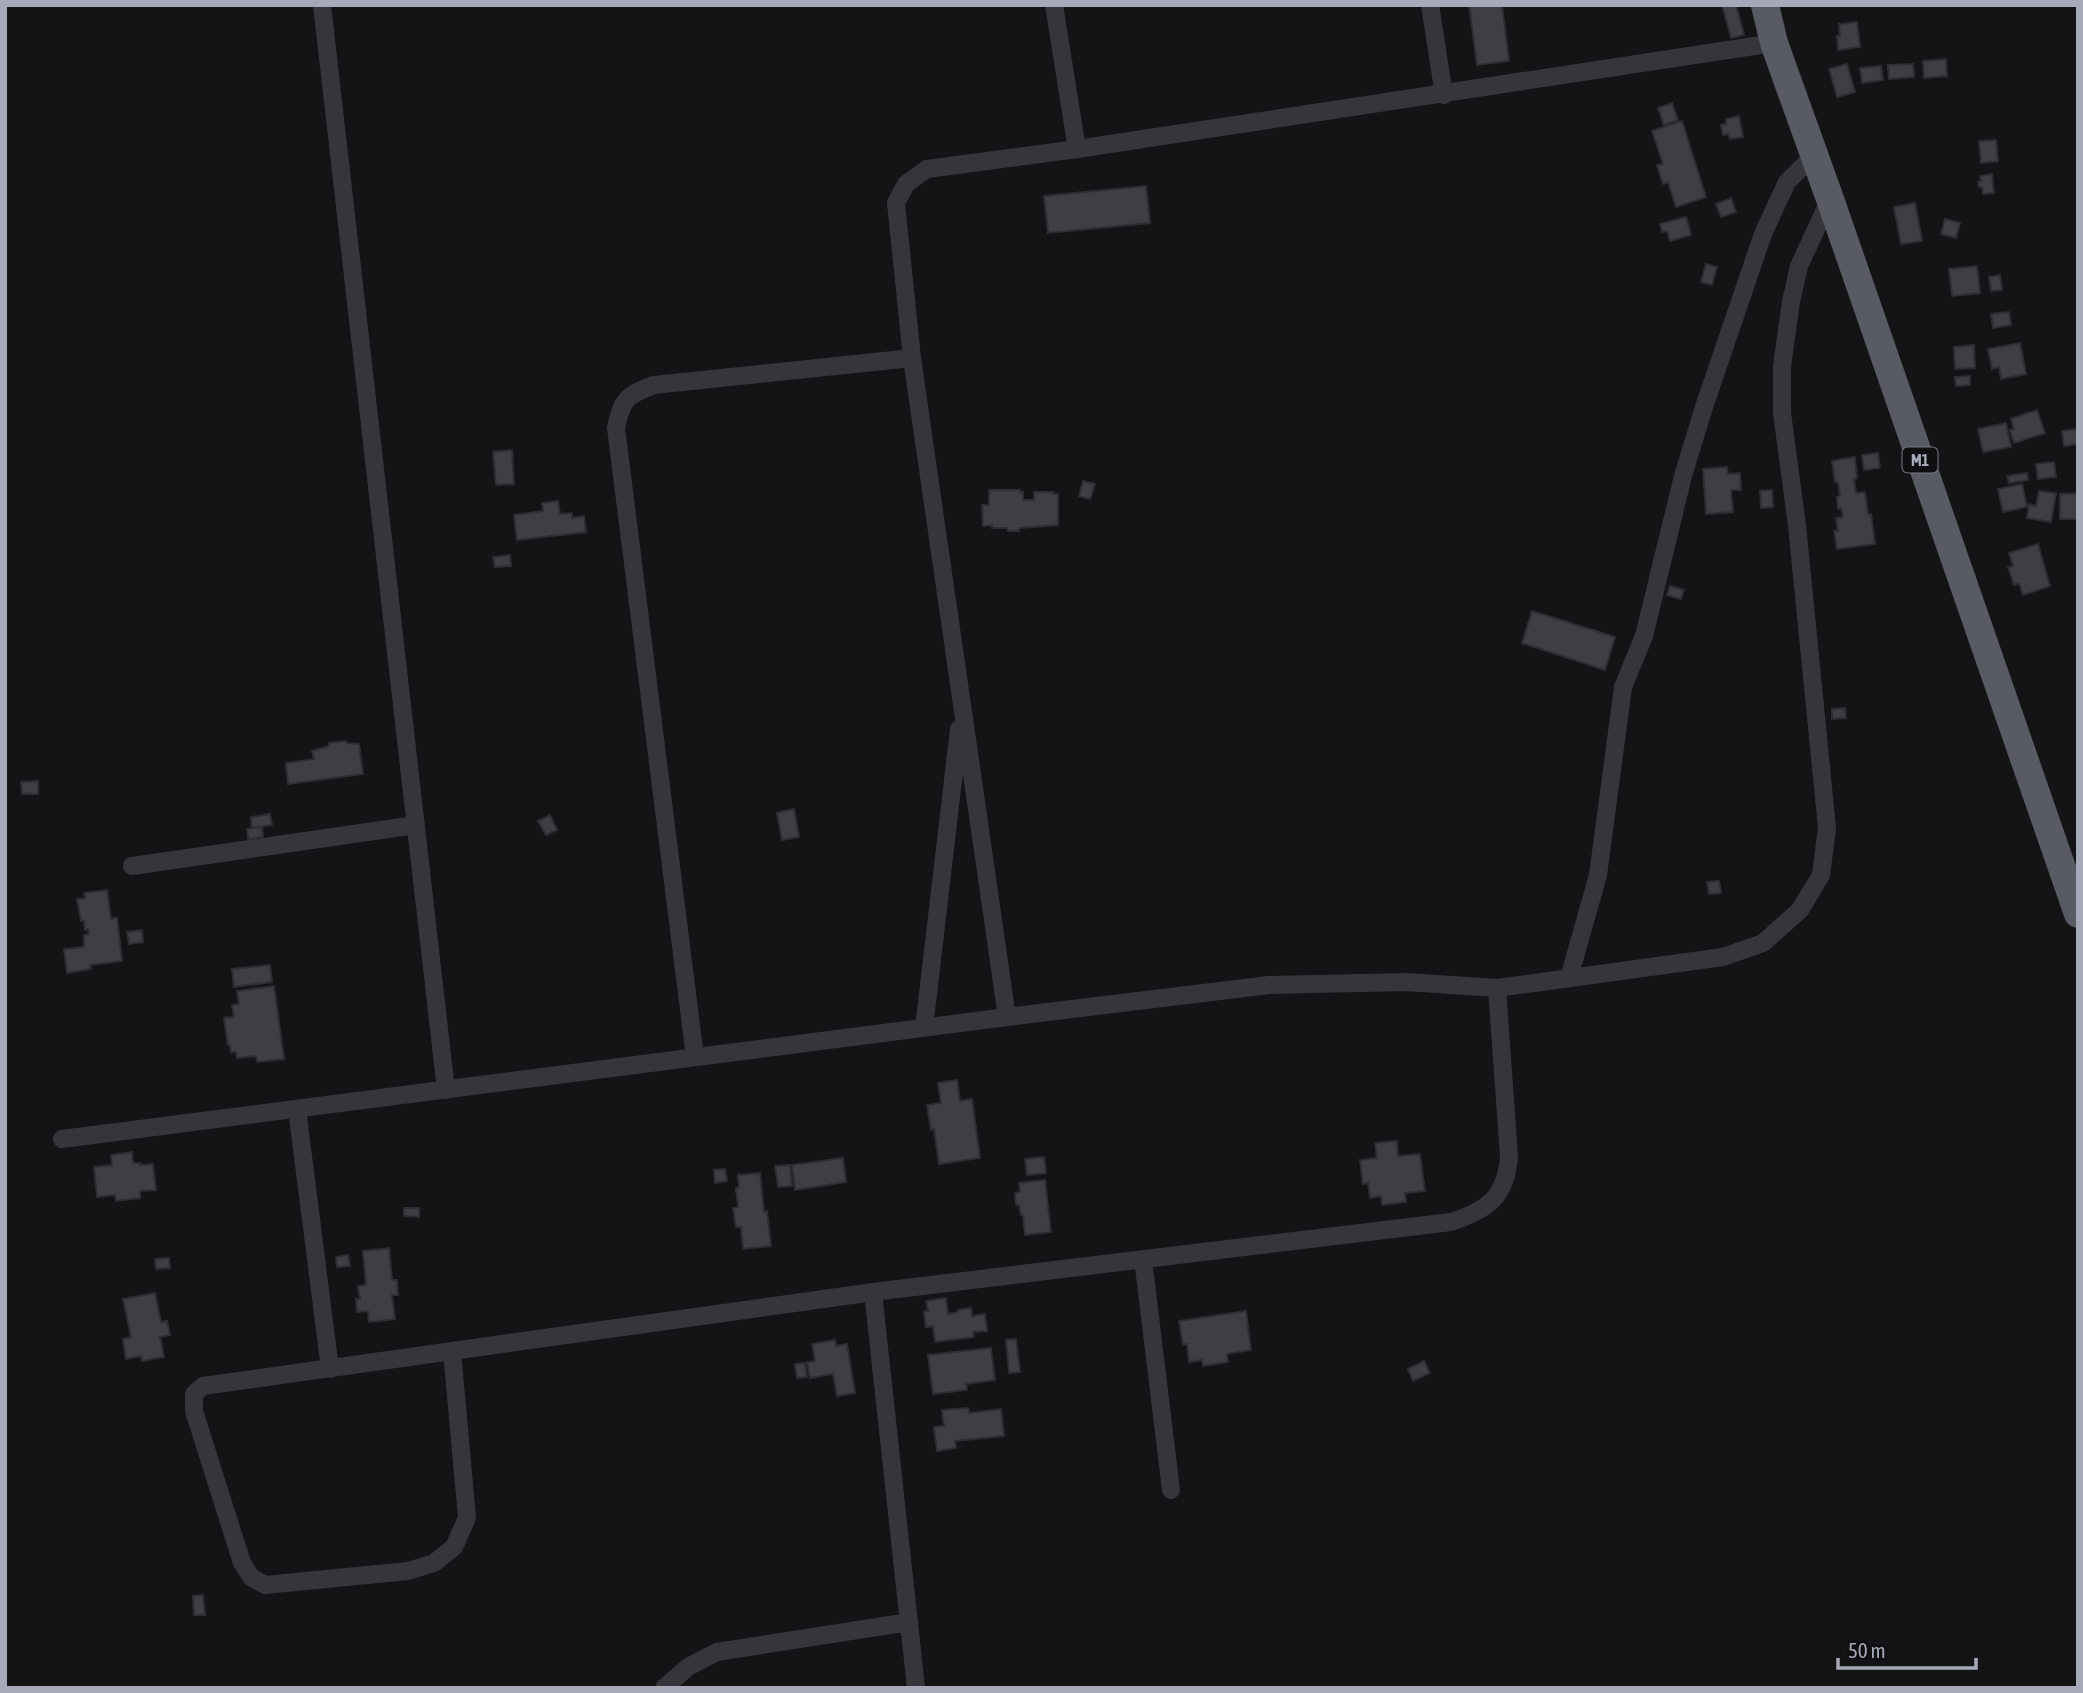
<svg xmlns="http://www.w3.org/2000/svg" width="2083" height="1693" font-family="'Asap Condensed',sans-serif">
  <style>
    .building { fill: #3e3e44; stroke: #2e2e32; stroke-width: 2 }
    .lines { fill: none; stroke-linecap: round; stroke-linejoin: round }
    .minor { stroke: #35353b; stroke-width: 18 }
    .trunk { stroke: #585a64; stroke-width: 28 }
    .labels { text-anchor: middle; stroke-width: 6; stroke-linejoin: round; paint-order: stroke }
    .shield { fill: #0f0f11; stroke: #787b86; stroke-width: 2 }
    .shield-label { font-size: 16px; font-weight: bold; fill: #a5a9b8 }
  </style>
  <rect width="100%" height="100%" fill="#141416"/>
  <path class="building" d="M1469 5H1502L1509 61 1477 65Z
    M1722 5H1736L1744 35 1731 38Z
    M1857 22 1860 47 1838 50 1837 36H1840L1839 24Z
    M1946 59 1947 76 1924 78 1923 61Z
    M1847 64 1855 92 1837 97 1829 69Z
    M1913 64 1914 77 1889 79 1888 65Z
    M1881 66 1883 80 1862 83 1860 68Z
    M1672 103 1678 120 1664 125 1658 108Z
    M1739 116 1743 137 1730 139 1728 134 1723 135 1721 125 1726 124V119Z
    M1682 121 1706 197 1676 207 1668 182 1663 184 1657 165 1663 164 1652 131Z
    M1996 140 1998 161 1981 163 1979 141Z
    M1992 174 1994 193 1983 194 1982 187H1979L1978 182 1981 181 1980 176Z
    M1146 186 1150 223 1048 233 1044 196Z
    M1731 198 1736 212 1721 217 1716 204Z
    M1915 203 1922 241 1901 244 1894 207Z
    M1686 217 1691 235 1670 241 1667 231 1662 232 1660 224Z
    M1945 219 1960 223 1956 238 1941 234Z
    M1706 264 1717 267 1712 285 1701 282Z
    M1977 266 1980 293 1952 296 1949 269Z
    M2000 275 2002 290 1991 291 1989 277Z
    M2009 312 2011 325 1993 328 1991 314Z
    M2020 343 2026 374 2001 379 1999 367 1992 369 1988 349Z
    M1974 345 1975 368 1955 369 1954 347Z
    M1970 376V385L1956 386 1955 377Z
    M2037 410 2045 433 2014 443 2010 430 2014 429 2011 419Z
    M2006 423 2011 447 1983 452 1978 429Z
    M2077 429 2078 444 2064 446 2062 431Z
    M512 450 514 484 496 485 493 452Z
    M1878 453 1880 468 1864 470 1862 455Z
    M1855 457 1857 478 1854 479 1856 493 1865 492 1868 514H1871L1875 544 1837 549 1834 531H1838L1836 518 1843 517 1841 508 1838 509 1837 497 1840 496 1838 482H1835L1832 461Z
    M2054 462 2056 477 2038 479 2036 464Z
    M1727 467 1728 474 1740 473 1741 490H1731L1733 512 1706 514 1703 469Z
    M2027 473 2028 480 2009 483 2007 476Z
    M1083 481 1095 484 1090 499 1079 496Z
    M2022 484 2027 507 2003 512 1998 489Z
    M989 490H1020V492H1023V500H1034V492H1053V494H1058V525L1019 528V531H1008L1007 528H992V525L983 526 982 505H989Z
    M1772 490 1773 507 1761 508 1760 491Z
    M2039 491 2056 493 2051 522 2027 518 2029 504 2036 506Z
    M2077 493 2078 519H2060V494Z
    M558 501 560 514 572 513V518L584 516 586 532 517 540 514 515 543 511 542 503Z
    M2038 544 2050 586 2023 595 2019 583 2014 585 2008 567 2013 566 2009 553Z
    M510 555 511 566 495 567 493 557Z
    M1670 586 1684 590 1681 599 1667 595Z
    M1532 611 1615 637 1605 670 1522 643Z
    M1845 708 1846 718 1832 719V709Z
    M346 741 347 743 359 744 363 774 288 784 286 763 314 759 312 751 329 746V743Z
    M38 781V794H22L21 782Z
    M794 809 799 837 782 840 777 813Z
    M270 814 272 825 252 828 251 817Z
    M550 815 557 830 546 835 538 821Z
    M262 827 263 837 248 839 247 829Z
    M1719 881 1721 893 1709 894 1707 882Z
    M107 890 111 919 117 918 122 961 90 965 91 969 67 973 64 949 84 947V935L89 934 88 929 85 930 84 921H81L77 899 85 898 84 893Z
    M142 930 143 942 129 944 127 932Z
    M270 965 272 982 234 987 232 969Z
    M274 986 284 1059 257 1062 256 1056 237 1058 236 1052H231L230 1045H228L224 1018 234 1017 232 1005 239 1004 237 991Z
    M957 1080 960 1101 972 1099 980 1158 939 1164 934 1129 931 1130 927 1105 941 1103 938 1083Z
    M1397 1141 1398 1156 1420 1154 1425 1191 1405 1193 1406 1202 1382 1205 1381 1196 1370 1198 1368 1183 1363 1184 1360 1160 1377 1158 1375 1143Z
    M132 1152 133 1163H140V1165L153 1164 156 1190 140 1191V1198L116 1201 115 1195 97 1197 94 1167 112 1165 111 1155Z
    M1044 1157 1046 1173 1027 1175 1025 1159Z
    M843 1158 846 1182 795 1190 792 1165Z
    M790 1165 792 1186 778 1187 775 1166Z
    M725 1169 727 1181 715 1183 714 1170Z
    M760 1173 764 1212 767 1211 771 1246 743 1249 741 1227H736L733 1208 738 1207 736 1188 739 1187 738 1175Z
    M1045 1180 1051 1232 1025 1235 1023 1215H1021L1019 1205H1016L1015 1193 1020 1192 1019 1183Z
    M404 1208H419V1217L404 1216Z
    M389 1248 392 1280H397L398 1295H392L395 1319 369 1322 368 1311 357 1312 356 1299H360L358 1286 366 1285 363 1251Z
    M348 1255 350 1266 337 1267 336 1257Z
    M169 1258 170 1268 156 1269 155 1259Z
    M155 1293 161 1322 167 1321 170 1335 160 1337 164 1357 142 1361 141 1356 126 1359 123 1339 131 1337 123 1299Z
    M946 1298 948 1314 958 1312V1310L971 1308 972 1316 985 1314 987 1331 973 1332 974 1337 935 1342 933 1326 926 1327 924 1311H928L926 1301Z
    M1246 1311 1251 1350 1227 1354 1228 1362 1203 1366 1202 1360 1189 1362 1187 1344 1183 1345 1179 1321Z
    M1016 1339 1020 1372 1009 1373 1006 1340Z
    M835 1340 836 1346 847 1344 855 1393 837 1396 833 1374 810 1378 807 1362 815 1361 812 1344Z
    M991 1348 995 1380 966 1384 967 1390 933 1394 928 1355Z
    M1424 1361 1430 1373 1413 1381 1408 1369Z
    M805 1363 807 1377 797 1378 795 1364Z
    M968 1408 969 1413 1001 1409 1004 1436 955 1441 956 1448 937 1451 934 1427 944 1426 942 1410Z
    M203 1595 205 1615H194L193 1596Z"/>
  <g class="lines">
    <path class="minor" d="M322 5 446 1090
      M1054 5 1077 149 1774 43
      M1430 5 1444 95
      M132 866 416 825
      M1569 978 1598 875 1623 687 1644 636 1683 476 1704 407 1763 234 1787 182 1814 155
      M1007 1017 1269 985 1406 982 1497 988 1723 957 1763 943 1800 910 1821 875 1827 828 1797 525 1782 413V366L1791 302 1799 266 1830 199
      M924 1028 959 729
      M695 1057 616 428C622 399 627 395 654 385L912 358
      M297 1109 330 1369
      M62 1139 1007 1017 912 358 896 203 906 184 927 169 1077 149
      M1143 1259 1171 1490
      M873 1292 916 1688
      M452 1351 467 1518 454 1547 434 1563 408 1571 265 1585 251 1577 242 1563 194 1411V1394L203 1386 873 1292 1451 1222C1488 1210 1506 1197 1509 1156L1497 988
      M664 1688 688 1667 717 1652 909 1622"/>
    <path class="trunk" d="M1765 5 1774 43 1830 199 2078 914"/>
  </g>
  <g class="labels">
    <rect class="shield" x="1902.5" y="447.5" width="35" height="25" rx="5"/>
    <g class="shield-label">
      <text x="1920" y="466">M1</text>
    </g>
  </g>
  <rect width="2083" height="1693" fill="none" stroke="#a5a9b8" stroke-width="14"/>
  <path d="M1838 1658v10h138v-10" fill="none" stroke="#a5a9b8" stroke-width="3.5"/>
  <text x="1848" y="1658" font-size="21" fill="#a5a9b8" stroke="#0f0f11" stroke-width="5" paint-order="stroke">50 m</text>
</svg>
